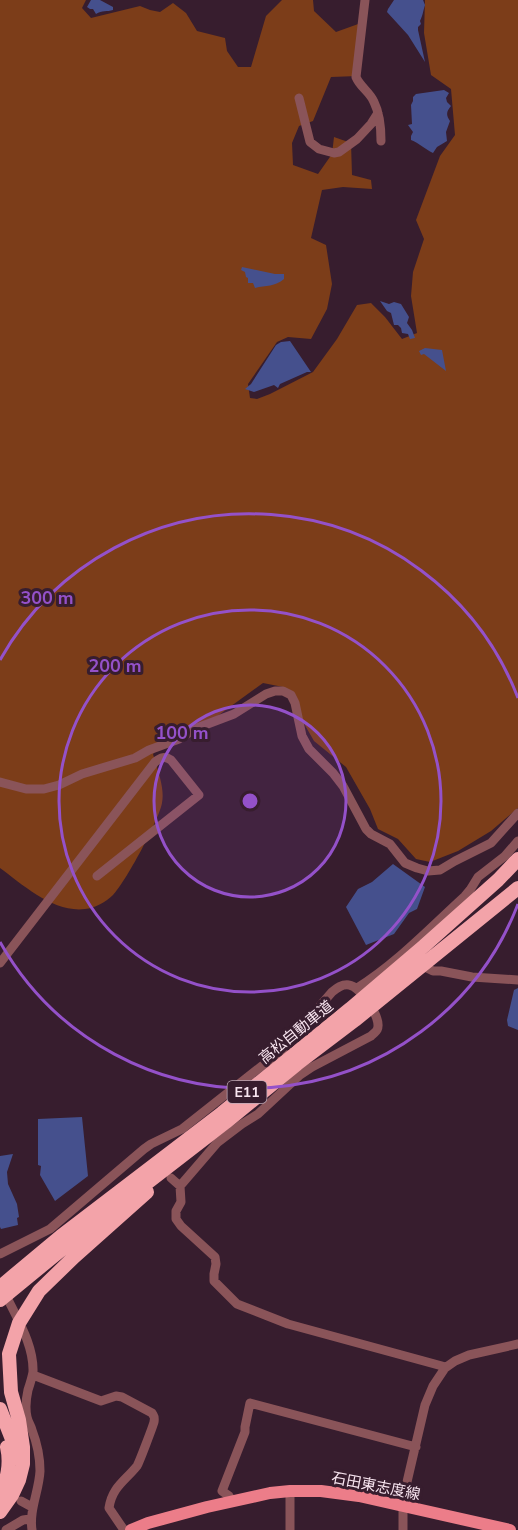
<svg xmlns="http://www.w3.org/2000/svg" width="518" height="1530" font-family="'Nunito Sans','Noto Sans JP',sans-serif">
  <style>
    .forest { fill: #7c3d19 }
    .water { fill: #45508d }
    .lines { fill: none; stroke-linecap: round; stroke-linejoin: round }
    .minor { stroke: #8a5459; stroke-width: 9 }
    .major { stroke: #ec7d89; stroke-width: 12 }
    .highway { stroke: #f3a3a9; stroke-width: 14 }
    .ring { fill: none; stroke: #9451c9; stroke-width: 3 }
    .labels { text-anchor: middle; stroke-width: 6; stroke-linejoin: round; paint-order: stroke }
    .shield { fill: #371d2e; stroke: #bea9b6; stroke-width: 1.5 }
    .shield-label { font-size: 14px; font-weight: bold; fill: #f8e5f0 }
    .street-label { font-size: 15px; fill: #f8e5f0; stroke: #371d2e }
    .centre { fill: #9451c9; stroke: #371d2e; stroke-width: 3 }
    .ring-label { font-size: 18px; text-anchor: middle; font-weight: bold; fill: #9451c9; stroke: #371d2e; stroke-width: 6; stroke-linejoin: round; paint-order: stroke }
  </style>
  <rect width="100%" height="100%" fill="#371d2e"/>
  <path class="forest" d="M0 0H86L82 8 91 18 140 6 150 10 160 12 173 3 186 13 197 31 225 38 227 51 238 67H251L266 16 282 0H313L314 11 336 32 361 23 358 76 331 77 313 121 299 126 292 143 293 165 318 174 332 154 334 137 351 143 352 175 371 180 372 189 343 187 322 190 311 238 326 245 332 284 327 309 311 339 288 337 277 342 248 384 250 398 257 399 270 394 313 372 337 339 357 305 371 303 385 317 402 339 417 333 411 296 413 272 424 239 416 220 440 156 455 135 451 89 431 75 424 33 425 0H518V808L491 831 458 851 430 862 416 859 398 839 378 829 370 809 346 767 314 741 283 687 263 683 205 725 159 747 153 754C157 769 165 787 162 803 159 820 125 883 113 895 106 902 95 908 85 909 54 913 23 885 0 868Z"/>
  <path class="water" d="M91 0H100L113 7V10C107 12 102 10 96 14L93 9H90L87 7Z
    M394 0H423L425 5C423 11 423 15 420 21L421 24 418 27V30L425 62 408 35 387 12 388 9Z
    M444 90 449 93 446 98 447 102 451 106C446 112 446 115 450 121L446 132 447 141 437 147 433 153C425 149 419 143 411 140V136L413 132 408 125 412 124 411 105 413 101V97L416 94Z
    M242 267 275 274H284V279C275 287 266 285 255 288L253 283H248V278L246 277 245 272 241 270Z
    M380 301 389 304 394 302 401 304 409 317 407 323 412 330 415 338 410 339 408 334 402 333 401 328 398 325H394L391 313 387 311Z
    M290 341 311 372H307L280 384 278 388 274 385 254 392 245 389 251 384 276 345 281 342Z
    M425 348 442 350 446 371 424 354 421 355 419 351Z
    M393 864 425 887 417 909 409 913 394 934 366 945 346 907 358 889 372 882Z
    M518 988V1030L508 1026 507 1020 514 990Z
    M82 1117 88 1176 55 1201 40 1175 41 1166 38 1165V1119Z
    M13 1154 7 1172 8 1184 17 1204 19 1217 17 1218 18 1225 1 1229 0 1227V1156Z"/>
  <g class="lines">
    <path class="minor" d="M365 0 356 77C360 87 370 92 374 102 380 114 381 128 381 141
      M299 98 310 142 319 149 334 153 339 152 357 139 371 124 378 113
      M0 782 26 789H44L59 785 82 774 135 758 149 750 179 739 197 728 234 714 266 694 275 691H283L291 695 295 703 302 736 309 749 333 773 343 786 366 829 371 834 390 844 405 863 417 868 428 871 440 870 455 861 491 843 518 813
      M420 960 427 968 433 971H441L472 977 518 980
      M0 963 155 762C161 757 165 756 171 760L199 795 97 876
      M357 988C396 964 431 927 465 896L470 890 478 877 505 856 518 841
      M180 1186 181 1202 176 1211V1219L181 1226 215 1257 216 1264 214 1274V1281L237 1304 288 1324 442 1366 445 1368
      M0 1254 50 1229 144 1149 151 1144 182 1129 282 1050 332 992C337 988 342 984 349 985 360 986 383 1019 377 1030 377 1031 372 1035 371 1036L312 1067 300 1075 258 1114 242 1124 217 1143 180 1186 171 1178
      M4 1291C15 1316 34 1343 33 1372 32 1378 30 1384 28 1390 26 1399 25 1408 27 1417 28 1422 31 1426 32 1430 37 1443 40 1458 40 1471 39 1491 29 1510 32 1530
      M33 1375 101 1401 116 1396 122 1397 152 1413C154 1417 155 1416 154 1422 153 1426 139 1463 137 1466 125 1481 112 1487 109 1508L124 1530
      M290 1491V1530
      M21 1501 32 1507
      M232 1501 229 1496 222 1491 245 1432V1427L250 1403 416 1447
      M6 1530 23 1520 30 1519
      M403 1530V1499L425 1405 433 1386 445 1368 455 1361 469 1355 518 1344"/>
    <path class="major" d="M131 1530 148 1523 207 1507 270 1493 290 1491H321L359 1496 510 1530"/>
    <path class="highway" d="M0 1287 61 1236 222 1113 350 1009 424 946 498 880 518 859
      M0 1300 72 1241 226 1122 297 1064 355 1020 518 888
      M0 1409 13 1442 15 1458
      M1 1495C7 1479 11 1464 7 1447
      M12 1495 19 1480 23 1464V1447L19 1420 11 1392 9 1354 19 1323 39 1291 74 1257 147 1192
      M0 1512 12 1495 13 1486"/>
  </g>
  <circle cx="250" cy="801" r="96" fill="#9451c9" fill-opacity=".12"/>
  <g class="ring">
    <circle cx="250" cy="801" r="96"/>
    <circle cx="250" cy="801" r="191"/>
    <path d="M518 904A287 287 0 0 1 0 942M0 660A287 287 0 0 1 518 698"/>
  </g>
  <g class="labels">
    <rect class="shield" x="227.5" y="1081" width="39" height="22" rx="4.5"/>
    <g class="shield-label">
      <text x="247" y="1097">E11</text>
    </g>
    <g class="street-label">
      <text transform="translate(296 1032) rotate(-39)" y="5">高松自動車道</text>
      <text transform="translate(376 1486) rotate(11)" y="5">石田東志度線</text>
    </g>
  </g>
  <circle cx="250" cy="801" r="9" class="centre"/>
  <g class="ring-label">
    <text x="47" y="604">300 m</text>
    <text x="115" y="672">200 m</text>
    <text x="182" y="739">100 m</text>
  </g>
</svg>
